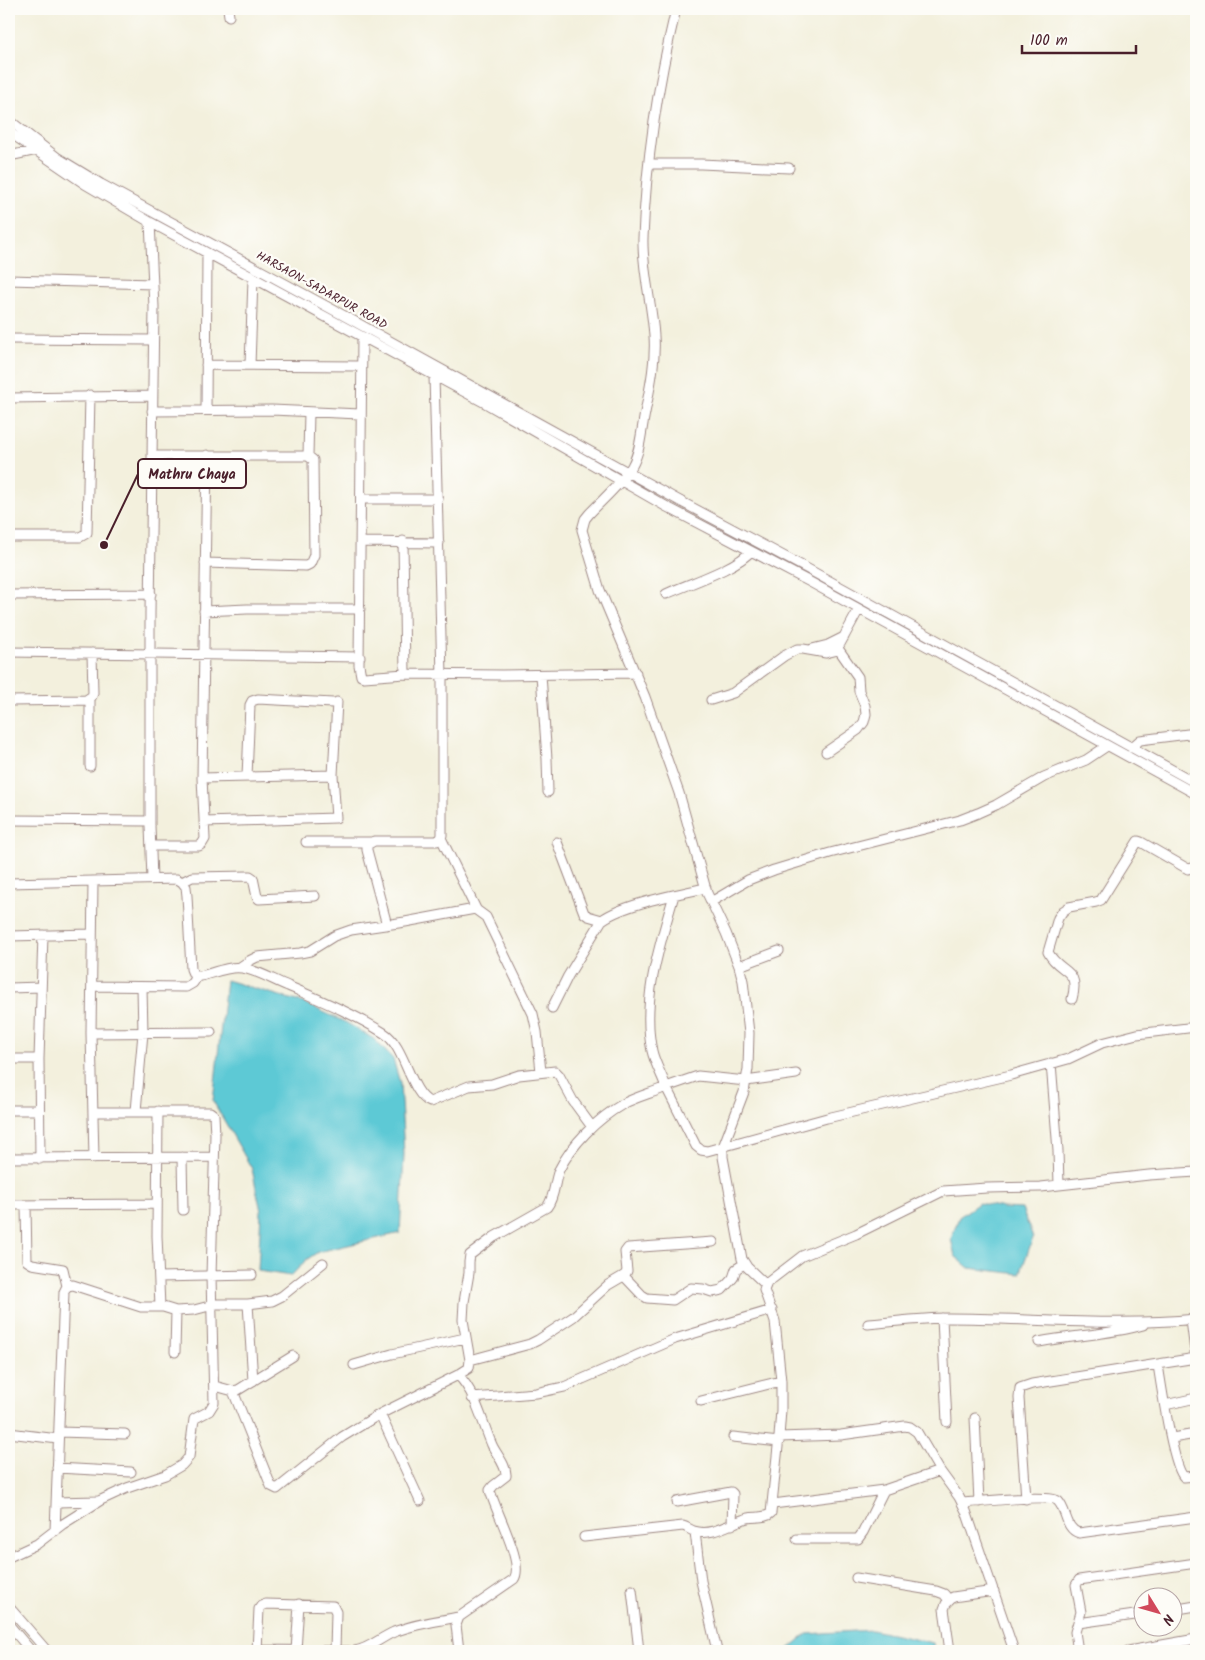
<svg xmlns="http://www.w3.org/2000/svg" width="1205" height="1660" font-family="Kalam,sans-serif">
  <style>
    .water { fill: #5dc9d5; stroke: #547480 }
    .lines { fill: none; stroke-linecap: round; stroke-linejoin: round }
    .minor-casing { stroke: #9e8884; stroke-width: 11 }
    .minor { stroke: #fff; stroke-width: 9 }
    .labels { text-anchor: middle; stroke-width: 4.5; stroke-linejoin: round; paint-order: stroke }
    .street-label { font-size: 12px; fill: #4a1f2b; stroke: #fdfcf7 }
    .leader { fill: none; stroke: #4a1f2b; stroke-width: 2 }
    .callout-dot { fill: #4a1f2b; stroke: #fdfcf7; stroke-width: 2 }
    .callout { fill: #fdfcf7; stroke: #4a1f2b; stroke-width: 2 }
    .callout-label { font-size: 14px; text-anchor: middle; font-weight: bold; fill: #4a1f2b }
  </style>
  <rect width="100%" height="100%" fill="#fdfcf7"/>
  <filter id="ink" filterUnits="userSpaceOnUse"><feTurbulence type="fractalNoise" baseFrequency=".02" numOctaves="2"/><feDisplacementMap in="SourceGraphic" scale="10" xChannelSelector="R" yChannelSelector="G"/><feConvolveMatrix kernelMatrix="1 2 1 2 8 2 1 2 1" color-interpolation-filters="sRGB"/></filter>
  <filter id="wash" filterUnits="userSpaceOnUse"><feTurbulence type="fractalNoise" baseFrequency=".0096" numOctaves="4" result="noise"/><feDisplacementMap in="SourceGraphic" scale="20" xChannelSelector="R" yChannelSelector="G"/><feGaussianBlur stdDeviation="1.12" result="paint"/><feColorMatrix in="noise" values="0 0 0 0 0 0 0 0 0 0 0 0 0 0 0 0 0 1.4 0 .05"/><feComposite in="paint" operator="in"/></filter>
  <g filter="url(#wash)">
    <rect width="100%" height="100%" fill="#f3f0dd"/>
    <path class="water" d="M226 980 304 1003 347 1023 374 1039 393 1059 400 1083 404 1154 400 1233 318 1252 306 1260 291 1276 258 1271 261 1211 252 1169 213 1101Z
      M979 1203 1003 1208 1022 1209 1033 1238 1020 1274 969 1268 955 1256 951 1239 959 1217Z
      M872 1630 933 1643 934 1651H786L807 1634Z"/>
  </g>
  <g filter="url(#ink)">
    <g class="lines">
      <g class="minor-casing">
        <path id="minor" d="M228 9 229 16
          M676 9C658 83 646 161 643 238 642 271 652 303 654 336 656 363 649 392 644 418 641 434 640 452 632 466 625 480 601 501 589 514L585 519 582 530 600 590 645 697 679 793 707 893 726 933 739 966 743 981 749 1033 748 1069 744 1092 723 1147V1157L742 1259 747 1267 766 1285
          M9 120 58 158 101 184 350 319 678 500 806 568 1196 783
          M9 132 85 184 150 222 487 404 667 507 810 582 1196 794
          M9 156 37 150
          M650 164H701L789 168
          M150 222 154 307 150 613V826L152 879
          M9 280 153 284
          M362 337 359 665 361 676 364 677 405 674 502 675 636 673
          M9 339 153 340
          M206 365 361 366
          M250 365 253 279
          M9 398 152 396
          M206 410 207 254
          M152 411 272 410 360 414
          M152 456H308L313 460 314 555 310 564 306 566 205 563
          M308 456 309 412
          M361 499H438
          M9 537H80L87 533 90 395
          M403 541 405 674
          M361 542 439 543
          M666 594C688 584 737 568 751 551
          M9 595 151 594
          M204 611 247 609H360
          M812 649 828 645 844 637
          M9 652 360 657
          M541 675 547 759 548 792
          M711 700 733 693 784 656 797 649H803L826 653 834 651 840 644 859 609
          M9 701 86 700 92 696 93 693 92 653
          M1131 748 1140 740 1196 733
          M826 752 858 730 864 722 866 714 865 706 859 691 858 677 837 647
          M90 766V699L92 696
          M247 777 250 705 252 701 258 699 333 703
          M202 778 333 775
          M9 820 150 821
          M204 822 336 818 333 775 337 702
          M441 838 476 909
          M306 842H370
          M557 842 584 913 588 916 602 920
          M151 846H199L202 844 205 839 202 778 207 455
          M93 882 91 1033 94 1158
          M182 882 192 877 250 876 253 878 257 897 259 899 315 896
          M9 883 177 879 182 882 186 887 187 896 191 969 194 976C202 979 225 965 242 968 257 970 273 980 288 986 320 1000 354 1014 384 1033 405 1046 410 1093 430 1102L469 1086 492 1084 519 1075 555 1071 559 1075 573 1101 592 1127
          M711 902 748 880 774 870 830 853 960 820 978 813 996 805 1044 777 1086 760 1107 746
          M387 925 367 850V845L374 841H437L441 838 442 835V675L434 376
          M9 936 92 934
          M739 966 779 951
          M240 967 249 961 257 957 300 953 310 951 334 936 351 930 405 922 475 909 486 917 533 1014 537 1032 541 1072
          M92 986 186 987 193 983 197 977
          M9 988 41 987
          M1072 999C1081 967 1059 974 1048 952L1058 918 1063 911 1069 907 1096 902 1101 900 1138 841 1141 842 1188 869 1196 867
          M552 1008 568 976 602 920C624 904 678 894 706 888
          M91 1033 211 1032
          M9 1059H39
          M1051 1063 1058 1151 1059 1185
          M796 1074 746 1081 698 1076 666 1087 696 1146 701 1150 707 1151 827 1118 1011 1075 1068 1059 1102 1043 1137 1034 1196 1027
          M9 1110H39
          M136 1111 143 1033 142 987
          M158 1111 157 1236 160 1307
          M182 1157 183 1210
          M9 1158 214 1157
          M40 1159 39 1059 43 935
          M9 1205 157 1204
          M26 1206 27 1261 32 1264 63 1269 67 1286
          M624 1276 642 1295 647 1298 673 1300 691 1288 703 1289 712 1292 722 1290 733 1278 736 1269 744 1264
          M159 1277 252 1275
          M248 1304 253 1381
          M942 1318 947 1422
          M1191 1320 1196 1359
          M868 1324C894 1322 921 1318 948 1318 1030 1318 1114 1327 1196 1319
          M1039 1342C1075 1335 1108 1335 1143 1325
          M175 1352 176 1311
          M470 1360 530 1344 538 1340 573 1317 608 1285 625 1275 627 1271 625 1252 628 1248 713 1242
          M354 1365 392 1354 465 1338
          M1158 1365C1161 1383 1173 1468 1184 1477L1196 1476
          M458 1375C476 1393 482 1422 492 1445 496 1454 507 1466 506 1476L493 1486 490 1490C494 1509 525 1563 514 1579L459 1617 456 1625 459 1651
          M215 1386 233 1391 238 1390 293 1356
          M233 1391 271 1486 277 1489 342 1437 380 1414 458 1375 469 1368 470 1360 463 1320 464 1302 469 1273V1262L470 1255 494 1237 547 1207C555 1197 554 1182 559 1170 572 1144 597 1119 623 1104 636 1097 652 1093 666 1087 662 1075 655 1064 652 1051 641 999 660 945 674 895
          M472 1398 536 1393 564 1387 675 1339 772 1310
          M701 1401 781 1381
          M1165 1405 1196 1398
          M380 1414 420 1501
          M975 1418 979 1502
          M59 1432 125 1434
          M9 1433 58 1439
          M733 1437 779 1442
          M779 1437 841 1435 905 1426 910 1427 917 1432 940 1471 959 1497 966 1511 1014 1651
          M1172 1438 1196 1434
          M57 1468 131 1472
          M1026 1499 1019 1398 1020 1388 1032 1384 1196 1358
          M56 1502 98 1501
          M677 1502 731 1492 733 1494 732 1525
          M962 1503C976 1502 1051 1494 1058 1501 1067 1510 1065 1529 1079 1533L1196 1517
          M773 1504 884 1490 940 1471
          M55 1531 64 1292 67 1286 73 1285 141 1307H163L176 1311 194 1310 217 1304H248L272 1301 282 1296 323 1263
          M695 1532 701 1581 717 1651
          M584 1537 683 1526C687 1527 690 1530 694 1531 712 1537 732 1522 748 1518 756 1516 765 1519 771 1513L779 1437 781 1410V1381L775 1321 764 1290 767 1283 802 1256 856 1234 943 1191 987 1188 1041 1187 1149 1175 1196 1172
          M797 1539H858L863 1532 884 1490
          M9 1557 37 1544 63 1524 101 1500 127 1488 165 1475 182 1465 189 1457 194 1419 209 1411 214 1403 211 1276 215 1135 214 1115 210 1112H93
          M856 1578 936 1591 944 1594 949 1600
          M632 1590 639 1651
          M9 1607 47 1651
          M1172 1610 1196 1606
          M1078 1623 1142 1614
          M9 1625 31 1651
          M257 1650 349 1651
          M257 1651 259 1609 261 1606 266 1604 333 1606 336 1612 335 1651
          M296 1651 299 1604
          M355 1651C369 1649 380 1638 394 1632 415 1624 436 1621 459 1617
          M950 1651 944 1609 946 1604 953 1597 994 1591
          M1078 1651 1075 1632 1081 1612 1076 1585 1079 1580 1196 1563
          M1128 1651 1196 1639"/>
      </g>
      <use href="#minor" class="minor"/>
    </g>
  </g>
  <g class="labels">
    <g class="street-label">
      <text transform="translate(322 290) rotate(29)" y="4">HARSAON-SADARPUR ROAD</text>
    </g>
  </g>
  <path class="leader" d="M104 545L138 474"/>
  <circle class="callout-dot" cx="104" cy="545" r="5"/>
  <rect class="callout" x="138" y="459" width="108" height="29" rx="5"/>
  <g class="callout-label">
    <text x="192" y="479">Mathru Chaya</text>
  </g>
  <rect width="1205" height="1660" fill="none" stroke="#fdfcf7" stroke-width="30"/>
  <g transform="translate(1158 1612) rotate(127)"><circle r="24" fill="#fdfcf7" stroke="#b5a4a5"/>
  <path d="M0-4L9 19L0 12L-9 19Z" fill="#d1495b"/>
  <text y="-8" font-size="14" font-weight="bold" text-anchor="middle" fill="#4a1f2b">N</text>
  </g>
  <path d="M1022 45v8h114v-8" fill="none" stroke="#4a1f2b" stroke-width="2.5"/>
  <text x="1030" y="45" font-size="15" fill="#4a1f2b" stroke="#fdfcf7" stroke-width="4" paint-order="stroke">100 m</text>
</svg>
